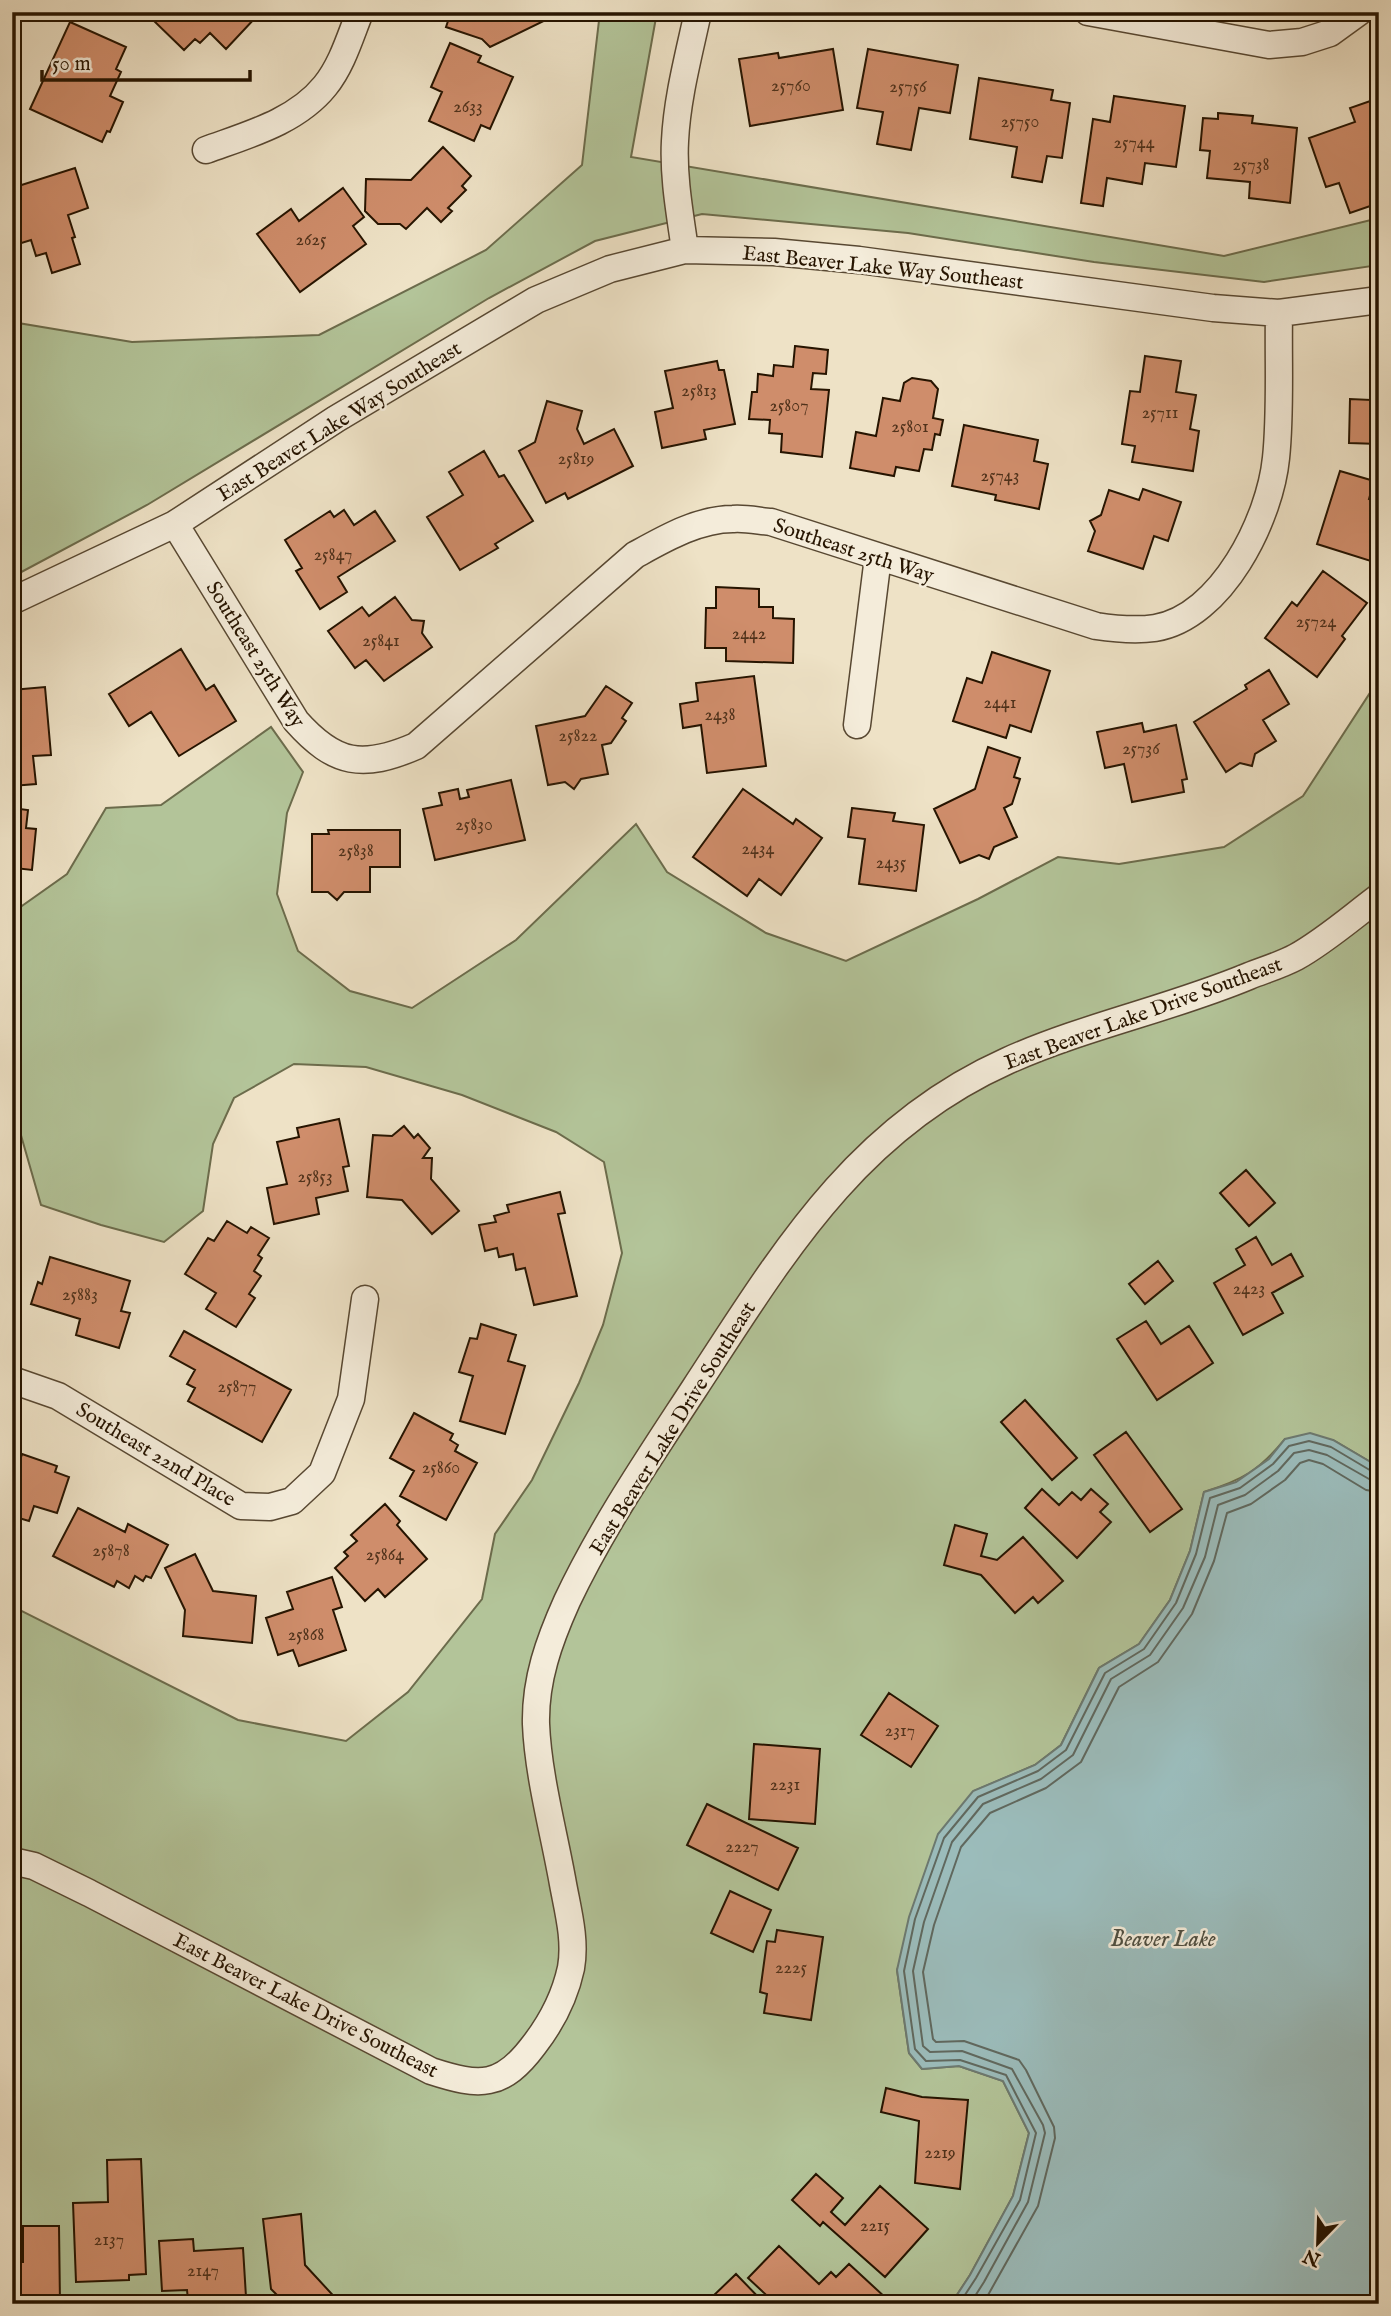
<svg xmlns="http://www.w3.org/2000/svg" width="1391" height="2316" font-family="'IM FELL English',serif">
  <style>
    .green { fill: #b3c499; stroke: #6c6c4c; stroke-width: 2 }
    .water { fill: #9bbcbb; stroke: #6c7970; stroke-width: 2 }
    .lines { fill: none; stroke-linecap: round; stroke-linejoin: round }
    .shore { stroke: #60685e; stroke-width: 2 }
    .building { fill: #cf8d6b; stroke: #261400; stroke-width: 2 }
    .minor-casing { stroke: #584832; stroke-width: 29 }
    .minor { stroke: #f4ecda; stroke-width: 26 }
    .labels { text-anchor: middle; stroke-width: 5; stroke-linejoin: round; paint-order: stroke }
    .number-label { font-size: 18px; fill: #50321b }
    .street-label { font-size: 21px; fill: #261400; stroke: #f4ecda }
    .water-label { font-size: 23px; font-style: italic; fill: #4f4f41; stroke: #f4ecda }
  </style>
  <rect width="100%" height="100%" fill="#eee2c6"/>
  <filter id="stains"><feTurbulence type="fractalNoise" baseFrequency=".00286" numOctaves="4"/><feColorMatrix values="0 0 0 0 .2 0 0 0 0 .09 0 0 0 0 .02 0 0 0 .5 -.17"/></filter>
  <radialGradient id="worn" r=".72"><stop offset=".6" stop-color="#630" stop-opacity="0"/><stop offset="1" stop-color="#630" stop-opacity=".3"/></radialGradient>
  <path class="green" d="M600 12H657L631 157 1224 256 1379 218V265L1264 282 1094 262 908 233 702 214 595 241 489 298 147 505 12 577V322L132 342 319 335 486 250 582 165Z
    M1379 679V1467L1333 1440 1285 1439C1259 1471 1242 1480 1204 1492L1190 1551 1170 1600 1139 1644 1099 1668 1061 1745 1035 1765 974 1791 897 1970 909 2053 922 2069 959 2066 1003 2081 1029 2133 1013 2196 970 2275 951 2304H12V1606L238 1720 346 1741 408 1692 482 1599 495 1534 532 1480 579 1383 603 1325 622 1253 604 1162 556 1132 462 1095 366 1067 294 1064 234 1098 213 1144 203 1211 164 1242 101 1225 41 1205 12 1104V913L67 874 106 808 161 805 271 727 303 772 287 813 277 894 298 951 350 991 412 1008 516 940 636 824 667 872 766 933 846 961 978 899 1058 857 1119 864 1224 847 1303 796Z"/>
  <path class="water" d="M1310 1433 1333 1440 1379 1467V2304H951L970 2275 1013 2196 1029 2133 1003 2081 959 2066 922 2069 909 2053 897 1970 909 1917 938 1834 973 1791 1035 1765 1061 1745 1099 1668 1139 1644 1170 1600 1190 1551 1204 1492 1236 1482 1269 1459 1285 1439Z"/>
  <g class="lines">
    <path class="shore" d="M959 2304 976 2278 1020 2200 1036 2133 1006 2075 960 2060 926 2061 915 2049 904 1971 915 1919 944 1838 978 1797 1038 1771 1066 1750 1105 1673 1144 1649 1176 1603 1196 1554 1210 1498 1240 1488 1273 1464 1289 1446 1309 1441 1331 1447 1373 1472 1379 1473
      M970 2304 984 2282 1028 2202 1045 2133 1043 2125 1012 2069 962 2051 930 2052 923 2046 913 1971 924 1922 952 1842 983 1804 1041 1779 1073 1755 1111 1679 1150 1655 1183 1608 1205 1557 1218 1505 1245 1495 1278 1471 1294 1453 1309 1450 1327 1455 1369 1479 1379 1481
      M983 2304 1038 2206 1055 2138 1054 2127 1026 2070 1019 2060 964 2041 936 2042 933 2039 923 1972 934 1925 961 1847 990 1813 1046 1788 1081 1762 1119 1687 1158 1662 1192 1614 1214 1561 1227 1513 1251 1504 1285 1480 1300 1463 1309 1460 1323 1464 1366 1490 1379 1492"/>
  </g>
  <path class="building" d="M162 12H252L256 17 226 49 210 33 200 43 195 39 184 50 154 21Z
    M451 12H555L556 15 490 47 482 39 446 27Z
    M70 22 126 47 116 69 121 72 110 96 123 102 110 132 107 131 102 142 30 109Z
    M450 43 481 56 478 62 513 77 490 129 481 125 474 141 429 121 442 92 431 87Z
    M833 49 843 110 750 126 739 59 778 53 779 58Z
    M868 49 958 65 950 113 919 108 911 150 877 144 883 112 857 108Z
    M979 78 1053 90 1051 100 1070 103 1062 158 1047 156 1042 182 1012 177 1017 147 970 139Z
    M1114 96 1185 106 1176 167 1145 163 1142 184 1107 178 1103 206 1081 203 1093 119 1110 122Z
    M1379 98V203L1350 213 1339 183 1326 187 1309 138 1355 122 1350 108Z
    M1218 113 1253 116 1252 123 1297 128 1290 203 1249 198 1250 182 1207 178 1210 151 1200 150 1203 118 1218 119Z
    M443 147 471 176 462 186 466 190 448 208 452 211 441 222 427 208 406 229 400 224H378L365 211 366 179 411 180Z
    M75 168 88 208 68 215 75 237 72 238 80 264 52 273 46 253 36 256 31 240 12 246V188Z
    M343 188 364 217 353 226 366 244 300 292 257 234 291 209 299 221Z
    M795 346 828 350 826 374 813 373 811 389 829 390 822 457 781 452 782 434 769 433 770 420 749 419 752 392H757L758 374 773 376 774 365 793 367Z
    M1145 356 1181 361 1176 392 1196 395 1190 429 1199 431 1193 471 1132 462 1135 446 1122 444 1130 391 1140 392Z
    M717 361 719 370H724L735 424 704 430 706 439 662 448 655 412 673 408 665 371Z
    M912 378 931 381 938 389 933 418 943 420 940 435 935 434 932 450 924 449 919 471 896 467 894 476 850 468 856 432 876 436 883 398 900 401 904 383Z
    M1371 388 1379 389V444L1349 443 1350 399 1371 400Z
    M547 401 582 411 577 429 584 444 614 429 633 466 568 499 565 493 546 503 519 451 535 442Z
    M964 425 1038 440 1034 461 1048 464 1039 509 995 500 996 495 952 486Z
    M484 451 499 477 504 475 533 521 495 544 498 548 460 570 427 517 463 495 449 472Z
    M1340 471 1374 481 1369 499 1379 502 1377 563 1317 544Z
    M1143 489 1181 502 1168 541 1154 536 1143 569 1088 551 1095 531 1090 521 1101 515 1109 490 1139 500Z
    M344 510 354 525 375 511 395 541 338 577 347 592 320 609 296 571 302 568 285 540 330 511 334 517Z
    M1323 571 1367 603 1342 636 1345 639 1317 677 1265 638 1292 602 1297 606Z
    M716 587 759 589V607H773V618L794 619 793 663 726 661V648H705L706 608H716Z
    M395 597 412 620 424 621 422 633 432 647 384 681 366 660 355 668 328 631 362 607 369 616Z
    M181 649 206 690 214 685 236 721 179 756 151 712 129 726 109 694Z
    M992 652 1050 671 1031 732 1010 725 1006 738 953 721 967 678 982 683Z
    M1269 670 1289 704 1263 720 1276 741 1255 754 1252 766 1240 763 1226 772 1194 722 1247 689 1245 685Z
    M754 676 766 766 707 773 701 725 683 728 680 704 698 701 696 683Z
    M606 686 632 703 622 718 626 721 611 743 602 745 608 774 581 779 574 789 565 782 548 785 536 726 585 716Z
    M45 687 51 755 33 756 36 784 12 786V690Z
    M1142 723 1144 732 1176 725 1187 779 1182 780 1184 792 1132 802 1124 764 1105 768 1097 732Z
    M988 747 1020 758 1014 777 1020 779 1012 804 1004 808 1017 837 994 847 989 859 979 855 960 863 934 809 975 789Z
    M511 780 525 840 435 860 423 809 442 805 439 793 458 789 460 799 469 797 467 790Z
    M743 789 793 824 796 819 822 838 781 895 759 879 747 896 693 857Z
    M12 808 28 810 26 828 36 829 32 870 15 868 12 871Z
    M852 808 895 813 893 821 924 825 916 891 859 884 865 839 848 837Z
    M328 830H400V867H370V892H344L337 900 328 892H312V834H329Z
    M339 1119 349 1166 343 1167 348 1191 316 1198 319 1214 274 1224 267 1188 287 1184 277 1142 299 1137 297 1128Z
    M404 1126 414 1138 418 1134 430 1148 423 1158H432L431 1179 459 1211 432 1234 402 1200 367 1197 373 1135 392 1136Z
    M1246 1170 1275 1203 1249 1226 1220 1193Z
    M560 1192 565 1213 558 1214 577 1296 534 1305 525 1268 516 1270 513 1254 499 1257 497 1248 485 1251 479 1225 496 1222 494 1216 509 1212 507 1205Z
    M227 1221 247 1233 251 1227 269 1238 258 1255 262 1258 254 1271 261 1276 249 1294 255 1298 236 1327 206 1309 216 1293 185 1274 208 1238 214 1241Z
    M1256 1237 1272 1265 1291 1254 1303 1276 1272 1293 1283 1313 1243 1335 1214 1283 1245 1265 1236 1249Z
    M50 1257 130 1281 121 1311 130 1313 119 1348 76 1335 80 1319 31 1304 38 1282 42 1284Z
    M1158 1261 1173 1281 1145 1304 1129 1284Z
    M1146 1321 1161 1344 1189 1326 1213 1363 1157 1400 1117 1339Z
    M481 1324 516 1335 508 1361 525 1366 505 1434 460 1421 473 1376 459 1372 470 1338 477 1339Z
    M184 1331 291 1390 262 1442 188 1401 195 1388 187 1384 195 1370 170 1356Z
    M1025 1400 1077 1458 1052 1480 1001 1422Z
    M414 1413 453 1434 450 1440 458 1445 455 1451 477 1463 446 1520 400 1496 414 1471 390 1458Z
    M1126 1432 1182 1509 1150 1532 1094 1455Z
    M22 1454 57 1466 55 1472 69 1477 57 1513 34 1506 29 1521 12 1516V1465L18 1467Z
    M1042 1489 1059 1505 1072 1492 1081 1500 1091 1489 1108 1504 1100 1512 1111 1522 1077 1558 1025 1508Z
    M385 1504 400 1521 397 1525 427 1559 385 1597 378 1589 365 1601 335 1568 348 1556 344 1552 357 1541 351 1535Z
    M78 1508 125 1532 128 1524 168 1545 151 1578 146 1576 143 1581 135 1576 129 1588 117 1581 114 1587 53 1556Z
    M955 1525 987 1534 981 1556 997 1560 1023 1537 1063 1581 1038 1603 1033 1597 1015 1613 981 1575 944 1565Z
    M195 1554 213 1591 256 1596 252 1643 183 1636 185 1610 165 1568Z
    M332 1577 342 1607 333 1610 346 1650 299 1666 293 1650 278 1655 266 1618 293 1609 287 1592Z
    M889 1693 938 1726 911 1767 861 1735Z
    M754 1744 820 1749 815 1824 749 1819Z
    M707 1804 798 1848 778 1890 687 1845Z
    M730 1891 771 1910 753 1952 711 1933Z
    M777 1930 823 1937 811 2020 764 2013 767 1994 760 1992 767 1941 775 1942Z
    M886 2088 922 2097 968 2100 960 2189 915 2183 919 2121 881 2112Z
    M141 2159 146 2274 129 2275V2280L76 2282 73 2203 108 2202 107 2160Z
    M816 2174 843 2198 831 2212 845 2225 880 2186 928 2229 885 2277 823 2222 820 2226 792 2200Z
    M301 2214 305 2265 341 2304H274L280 2298 271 2289 263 2219Z
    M23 2226H59L60 2304H12V2262H23Z
    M193 2239 194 2251 243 2248 246 2297 188 2300 187 2290 162 2291 159 2241Z
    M779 2246 819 2284 831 2272 836 2277 849 2264 887 2299 882 2304H776L748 2278Z
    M736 2274 765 2304H717L711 2298Z"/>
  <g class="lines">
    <g class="minor-casing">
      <path id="minor" d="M1088 12 1269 45 1302 42 1330 33 1359 12
        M206 150C247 135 296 122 325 86 342 65 350 37 360 12
        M685 250C680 214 673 177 675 141 677 98 689 54 698 12
        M175 524 296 721C335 765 363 769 416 746L635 555C664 539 698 519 733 519 745 518 759 521 771 522L1096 626C1116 629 1135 631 1155 628 1222 617 1270 519 1276 458 1281 411 1278 361 1279 313
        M12 601 175 524 336 419 536 300 610 269 685 250 774 252 859 260 1213 308 1279 313 1379 300
        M857 725 878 557
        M12 1380 58 1396 241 1506 270 1507 292 1501 322 1473 351 1399 365 1299
        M12 1861 34 1866 89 1893 431 2071C480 2087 502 2088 534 2045 551 2023 565 1996 571 1968 576 1940 568 1911 563 1884 554 1833 538 1775 536 1724 535 1680 549 1641 567 1601 602 1527 649 1458 694 1389 781 1256 855 1129 1007 1061 1085 1026 1170 1009 1249 976 1264 970 1281 965 1296 957 1325 941 1352 917 1379 897"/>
    </g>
    <use href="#minor" class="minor"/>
  </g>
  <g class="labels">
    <g class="number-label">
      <text x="791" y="91">25760</text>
      <text x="908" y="92">25756</text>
      <text x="468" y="112">2633</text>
      <text x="1020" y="127">25750</text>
      <text x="1134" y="148">25744</text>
      <text x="1251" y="170">25738</text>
      <text x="311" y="245">2625</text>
      <text x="699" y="396">25813</text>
      <text x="789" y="411">25807</text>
      <text x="1160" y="418">25711</text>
      <text x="910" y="432">25801</text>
      <text x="576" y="464">25819</text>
      <text x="1000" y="481">25743</text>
      <text x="333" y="560">25847</text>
      <text x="1316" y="627">25724</text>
      <text x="749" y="639">2442</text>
      <text x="381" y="646">25841</text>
      <text x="1000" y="708">2441</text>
      <text x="720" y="720">2438</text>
      <text x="578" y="741">25822</text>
      <text x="1141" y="754">25736</text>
      <text x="474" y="830">25830</text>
      <text x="758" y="854">2434</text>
      <text x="356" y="856">25838</text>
      <text x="891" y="868">2435</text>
      <text x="315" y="1182">25853</text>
      <text x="1249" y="1294">2423</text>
      <text x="80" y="1300">25883</text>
      <text x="237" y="1392">25877</text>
      <text x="441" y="1473">25860</text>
      <text x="111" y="1556">25878</text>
      <text x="385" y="1560">25864</text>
      <text x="306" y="1640">25868</text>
      <text x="900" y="1736">2317</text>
      <text x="785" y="1790">2231</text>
      <text x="742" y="1852">2227</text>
      <text x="791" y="1973">2225</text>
      <text x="940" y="2158">2219</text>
      <text x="875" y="2231">2215</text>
      <text x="109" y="2245">2137</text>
      <text x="203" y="2276">2147</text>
    </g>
    <g class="street-label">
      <text transform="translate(883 267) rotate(6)" y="7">East Beaver Lake Way Southeast</text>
      <text transform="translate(339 421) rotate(-32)" y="7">East Beaver Lake Way Southeast</text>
      <text transform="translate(854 550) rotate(18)" y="7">Southeast 25th Way</text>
      <text transform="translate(256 654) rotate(58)" y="7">Southeast 25th Way</text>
      <text transform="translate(1143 1013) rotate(-20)" y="7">East Beaver Lake Drive Southeast</text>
      <text transform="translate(672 1428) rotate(-58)" y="7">East Beaver Lake Drive Southeast</text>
      <text transform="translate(156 1454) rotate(31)" y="7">Southeast 22nd Place</text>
      <text transform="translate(306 2005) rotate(27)" y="7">East Beaver Lake Drive Southeast</text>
    </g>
    <g class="water-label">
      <text x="1163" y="1946">Beaver Lake</text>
    </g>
  </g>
  <rect width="1391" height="2316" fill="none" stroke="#eee2c6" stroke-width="42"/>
  <rect x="14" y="14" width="1363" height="2288" fill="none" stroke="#261400" stroke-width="3.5"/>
  <rect x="21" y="21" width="1349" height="2274" fill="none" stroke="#261400" stroke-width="2"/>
  <g transform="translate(1318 2243) rotate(203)" stroke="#f4ecda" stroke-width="5" paint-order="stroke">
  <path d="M0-5L12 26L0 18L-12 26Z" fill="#261400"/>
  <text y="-10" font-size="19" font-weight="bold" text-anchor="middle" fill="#261400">N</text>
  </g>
  <path d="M42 70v10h208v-10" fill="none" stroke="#261400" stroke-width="3.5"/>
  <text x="52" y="70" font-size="21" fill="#261400" stroke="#f4ecda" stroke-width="5" paint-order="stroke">50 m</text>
  <rect width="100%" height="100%" filter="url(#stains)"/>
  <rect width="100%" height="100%" fill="url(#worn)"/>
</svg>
